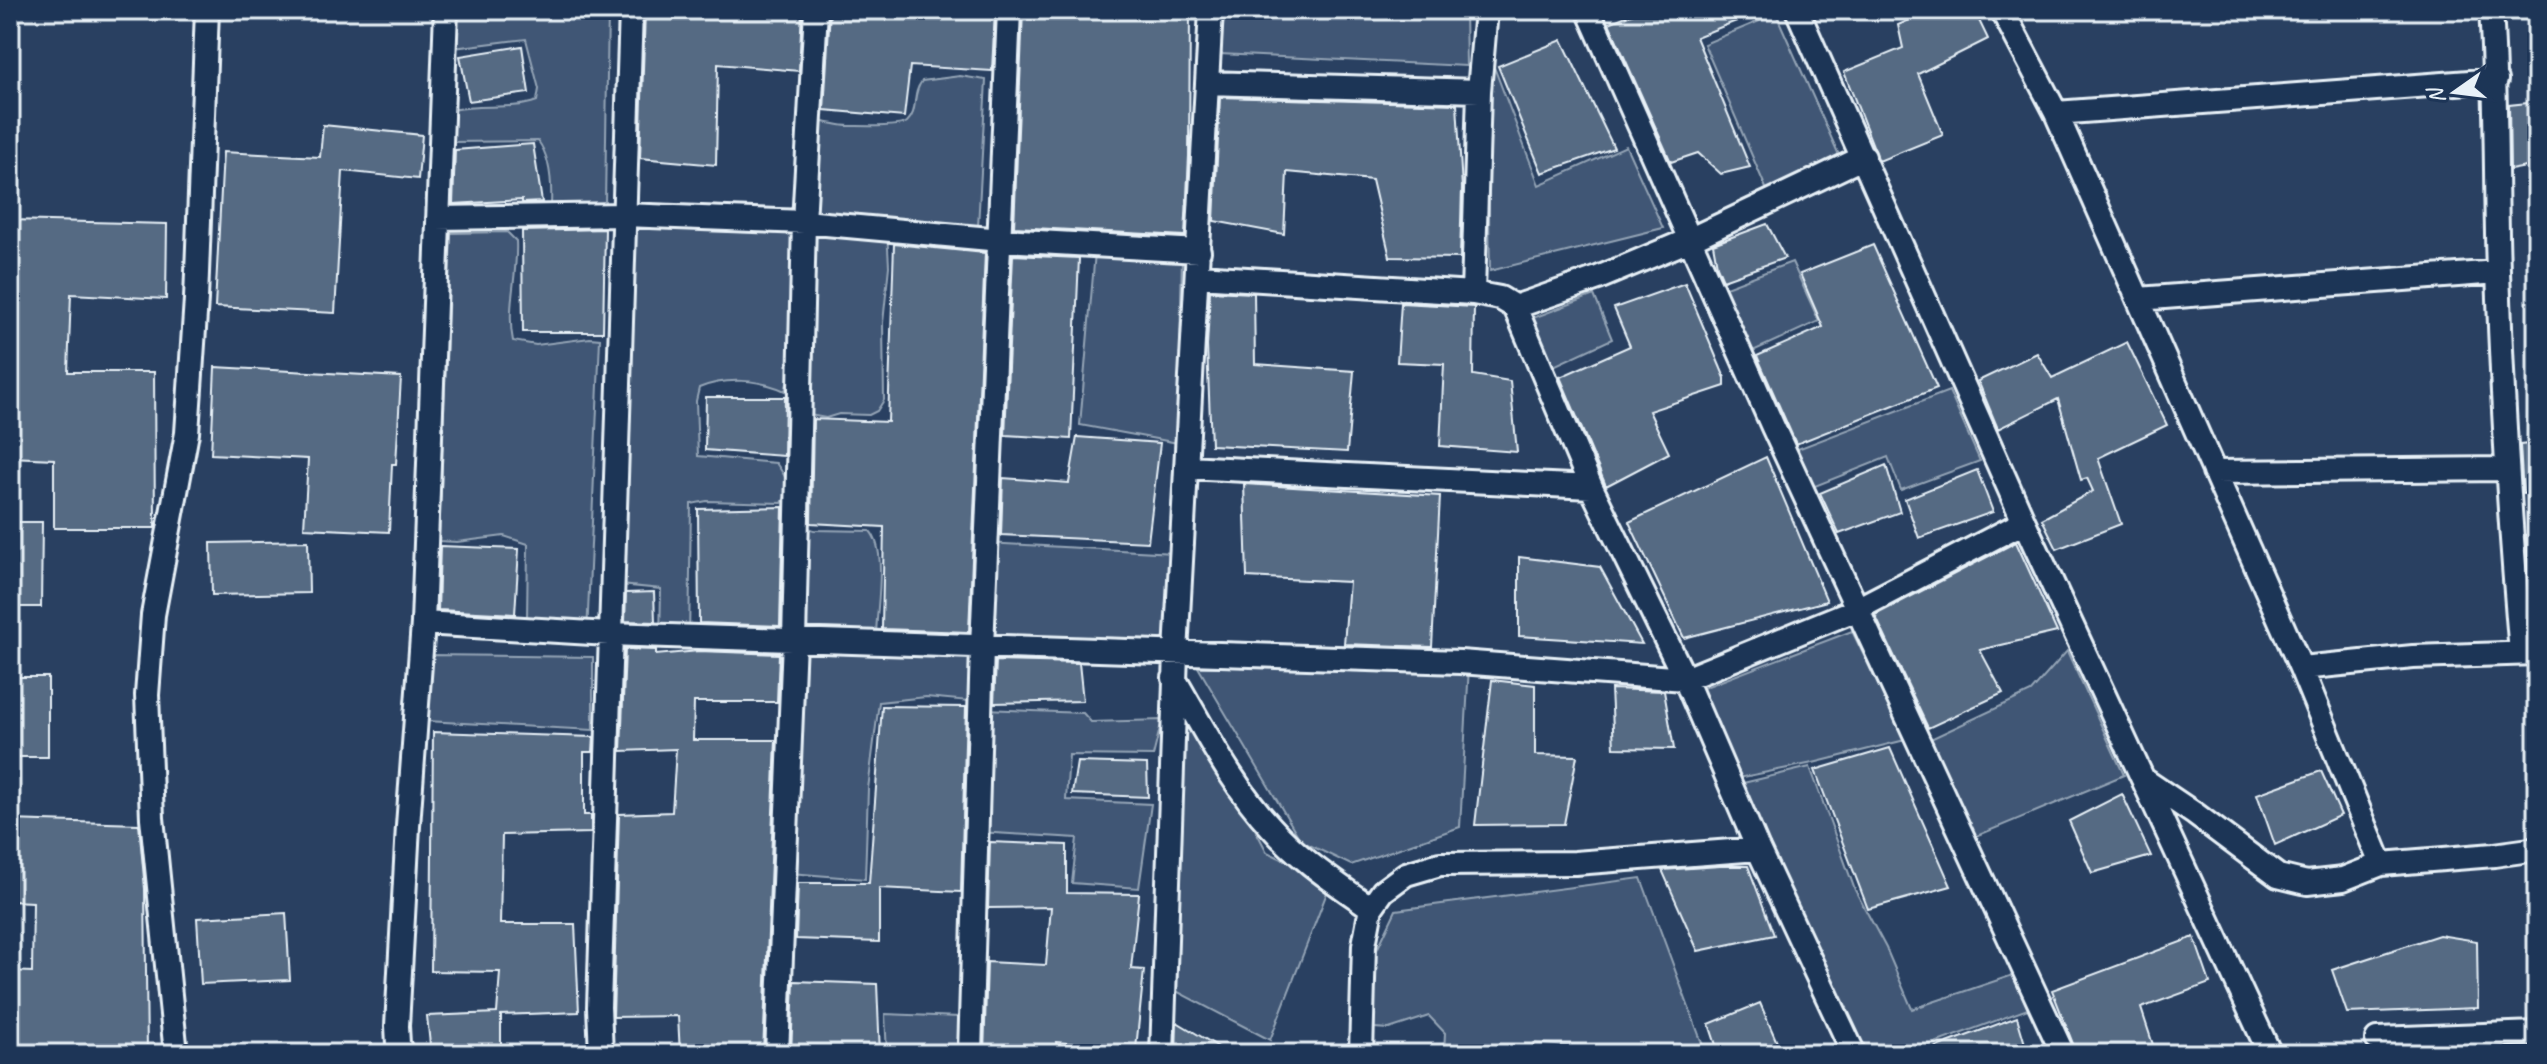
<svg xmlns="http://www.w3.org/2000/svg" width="2547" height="1064" font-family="Caveat,sans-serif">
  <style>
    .green { fill: #415774; stroke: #94a4b6; stroke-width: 2 }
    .building { fill: #556a83; stroke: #e8f1f8; stroke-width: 2 }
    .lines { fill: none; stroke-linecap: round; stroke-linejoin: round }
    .street-casing { stroke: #e8f1f8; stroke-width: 28 }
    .street { stroke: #1d3557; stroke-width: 22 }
  </style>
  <rect width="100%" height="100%" fill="#294061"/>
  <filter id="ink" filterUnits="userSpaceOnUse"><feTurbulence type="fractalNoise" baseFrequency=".0125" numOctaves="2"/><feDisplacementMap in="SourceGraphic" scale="16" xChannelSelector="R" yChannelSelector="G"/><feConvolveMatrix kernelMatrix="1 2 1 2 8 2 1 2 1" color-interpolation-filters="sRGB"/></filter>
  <g filter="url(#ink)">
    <path class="green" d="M454 10H608L605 204 551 205C552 183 551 158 538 141L453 142 452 110C481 103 509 111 537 101L539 89 526 39 453 48Z
      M1203 10H1465L1466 66 1199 53Z
      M1776 14 1843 164 1768 193 1704 44Z
      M1486 46 1539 185 1626 146 1663 228 1490 271Z
      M960 76 986 80 978 227 805 213 812 122C826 120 836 126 850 126 860 126 900 128 907 122 919 111 911 95 922 81Z
      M619 219 792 223 788 380 785 391C758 379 726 377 699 388L696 401 698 456 776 463C787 478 792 486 782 503L707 501 691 504 689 641 660 642 661 589 610 584Z
      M804 225 887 231 889 266 883 323 884 400 877 411 869 415 839 414 826 418 809 415Z
      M507 232 516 241C518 275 506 308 513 341L536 345 590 338 600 339 587 636 527 619 528 544 504 536 457 542 439 541 451 233Z
      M1095 252 1182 257 1178 443 1080 425Z
      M1792 262 1819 321 1742 356 1715 291Z
      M1594 295 1612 339 1543 371 1525 321Z
      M1949 391 1980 461 1901 490 1888 457 1800 492 1787 453Z
      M803 526 814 530 870 531C889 552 875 613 876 641L797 638Z
      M987 543 1174 553 1171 644 983 639Z
      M1852 631 1905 740 1813 763 1733 779 1700 689Z
      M797 647 970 649 969 701 926 697 879 702 868 789 865 879 790 873Z
      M2067 651 2124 775 1967 840 1922 743 2031 692Z
      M427 655 593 657V730L426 721Z
      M1469 666 1460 827 1351 865 1301 841 1198 667Z
      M1180 686 1267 852 1331 882 1270 1040 1153 979Z
      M985 709 1083 713 1091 722 1162 720 1153 756 1069 755 1066 800 1151 804 1139 888 1072 883 1077 838 978 832Z
      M1810 767 1855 890 1886 948 1912 1009 2013 975 2028 1009 1905 1054H1860L1735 785Z
      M1641 878 1706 1054H1623L1622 1051 1534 1043 1535 1054H1444L1445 1033 1429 1016 1389 1029 1374 1028V956L1396 910Z
      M885 1014 959 1017V1054H887Z"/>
    <path class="building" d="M645 10H802L799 71 718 64 716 165 640 158Z
      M830 10H995L992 71 910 66 904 117 824 110Z
      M1023 10H1190L1189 156 1185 236 1014 227Z
      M1641 10H1764L1696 37 1750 167 1721 174 1698 153 1671 162 1609 23Z
      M1932 10H1974L1988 39 1918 74 1943 135 1879 161 1844 72 1903 48 1898 25Z
      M1562 40 1614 148 1542 173 1498 66Z
      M522 46 529 93 469 101 460 56Z
      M1220 97 1457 104 1462 188 1460 258 1390 257 1372 180 1287 172 1284 234 1214 221Z
      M2537 102V165L2510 170 2509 105Z
      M323 125 422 135 418 179 343 171 335 313 215 307 223 152 320 157Z
      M533 144 542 202 522 203V200L453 204 455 150Z
      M10 220 167 224 166 299 71 294 68 372H154L155 528H54V459L10 457Z
      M1767 224 1785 258 1723 280 1717 266 1713 244Z
      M605 229 603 332H523L522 231Z
      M894 244 985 253 969 632 882 629 884 527 811 523 813 419 888 422Z
      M1873 245 1937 388 1796 444 1757 356 1823 327 1800 274Z
      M1013 255 1079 258 1071 439 1005 435Z
      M1685 283 1725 378V386L1649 411 1669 453 1606 486 1560 377 1630 346 1614 308Z
      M1210 291 1254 293 1255 364 1354 371 1347 452 1211 445 1207 346Z
      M1401 303 1474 307 1473 375 1510 381 1517 452 1440 446 1444 364 1397 362Z
      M2127 342 2167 425 2098 458 2121 524 2057 549 2042 519 2093 491 2087 478 2081 480 2058 399 1998 429 1978 381 2037 353 2052 378Z
      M215 367 401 377 396 464H392L389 532 304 528 308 459 211 454Z
      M706 397H785L784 456 705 450Z
      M1077 437 1160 443 1148 542 1001 535 1003 478 1069 483Z
      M2537 443V493L2523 494 2520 445Z
      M1766 457 1827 601 1684 638 1629 522Z
      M1886 465 1900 512 1839 534 1820 493Z
      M1977 470 1993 512 1919 538 1905 499Z
      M1244 484 1440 496 1432 647 1344 644 1349 582 1247 577Z
      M783 507 780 626 699 623 698 509Z
      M10 522H42L41 607H10Z
      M2537 534V639H2534L2526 535Z
      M308 541 309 593 212 595 211 543Z
      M2016 542 2057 632 1980 650 2003 693 1928 728 1875 615Z
      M440 546 519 549 515 614 438 610Z
      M1519 557 1600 567 1642 644 1519 636Z
      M654 592 655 622 625 621 626 593Z
      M625 649 656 650V655L699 651 779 654 777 702H694L693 740H776L763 1054H680L678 1016 613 1017 619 814 672 812 676 749 621 751Z
      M996 661 1079 663 1083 701 994 703Z
      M10 677H48V757H10Z
      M1492 680 1535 685V755L1577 756 1564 824 1475 825Z
      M1611 689 1664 691 1674 749 1614 748Z
      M882 706 966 707 961 892 879 888V942L796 939 798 883H869Z
      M433 732 594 737 593 752H584V815H591V833L502 835 500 924H575L579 1012 501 1015V1054H431L427 1016 497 1013 500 972 431 971Z
      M1890 748 1951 886 1868 909 1815 770Z
      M1077 762 1147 764 1148 797 1072 794Z
      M2321 771 2341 815 2275 845 2257 794Z
      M2122 794 2151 856 2092 873 2069 821Z
      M10 820 139 824 145 889 147 1054H10V971L32 972 33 902 10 901Z
      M990 842 1067 845V893L1139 894 1131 969 1144 970 1136 1049 1056 1042 1057 1054H984L987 962 1046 965 1051 907 988 908Z
      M1720 866H1748L1774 935 1698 951 1662 870Z
      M286 913 290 980 201 984 197 918Z
      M2439 935 2477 941 2478 1008 2347 1013 2332 970Z
      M2194 937 2210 983 2141 1008 2156 1054H2077L2052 990Z
      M794 981 877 984 880 1054H791Z
      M1760 1003 1782 1054H1719L1709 1024Z
      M2017 1017 2028 1054H1923V1052Z
      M1177 1022 1230 1054H1176Z"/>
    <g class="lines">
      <g class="street-casing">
        <path id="street" d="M1588 10 1773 427 2063 1054
          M1797 10 2024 522
          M2002 10 2056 113 2301 668 2381 864
          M2491 10C2497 97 2495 184 2498 271 2502 399 2510 525 2521 653
          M1208 83 1479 91
          M2056 113 2496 80
          M438 218 624 215 804 222 1001 240 1199 251
          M1198 276 1473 293 1500 298 1515 307 1591 487 1685 679 1758 849 1854 1054
          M1473 293 1479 91 1486 10
          M2138 299 2498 272
          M1515 307 1598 278 1689 240 1864 157
          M1186 467 1591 487
          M2214 472 2505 469
          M423 623 609 634 1460 662 1685 679 1857 609 2024 522 2270 1054
          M2301 668 2413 657 2537 653
          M1174 678C1204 729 1231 784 1271 827 1300 860 1336 883 1371 908
          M2146 781 2195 814 2278 876 2307 883 2343 879 2381 864 2494 855 2537 849
          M2377 1039 2537 1033
          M176 1054 152 818 147 695 153 615 187 433 196 299 207 10
          M402 1054 398 1044 397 1026 408 826 423 623 446 10
          M601 1054 599 1007 631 10
          M777 1054 794 640 804 222 816 10
          M970 1054 982 647 1009 10
          M1162 1054 1176 653 1211 10
          M1361 1054 1364 945 1371 908 1383 891 1406 874 1440 864 1575 863 1758 849"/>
      </g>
      <use href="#street" class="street"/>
    </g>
  </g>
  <rect width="2547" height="1064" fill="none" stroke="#1d3557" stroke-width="40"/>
  <rect x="20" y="20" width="2507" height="1024" fill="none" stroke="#e8f1f8" stroke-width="3" filter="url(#ink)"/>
  <g transform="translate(2455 92) rotate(256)" stroke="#1d3557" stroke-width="6" paint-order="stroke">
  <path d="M0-6L14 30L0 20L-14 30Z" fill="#e8f1f8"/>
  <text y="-12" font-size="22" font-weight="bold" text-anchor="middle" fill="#e8f1f8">N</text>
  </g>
</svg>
